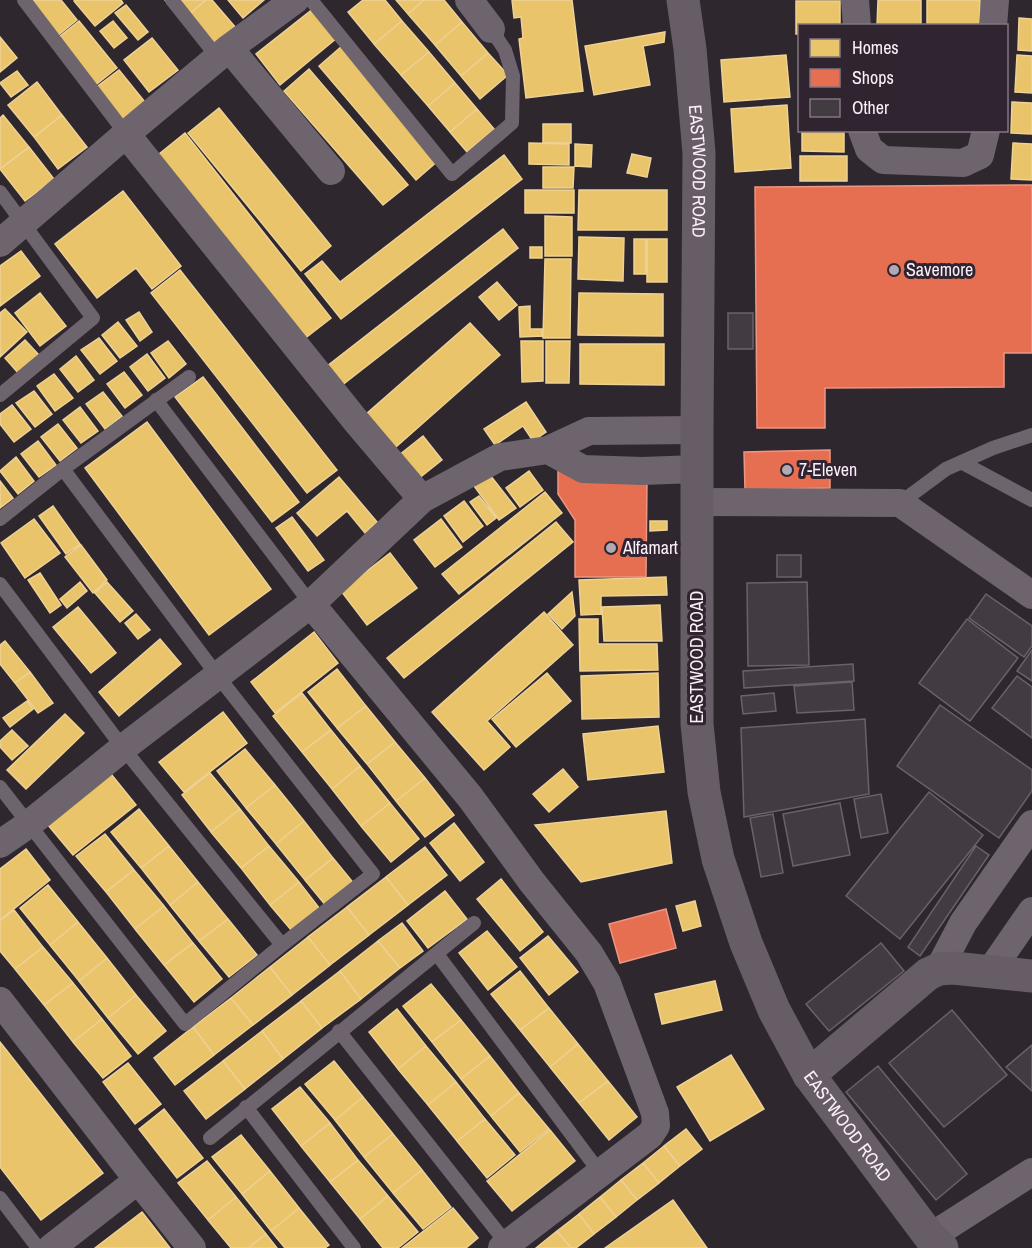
<svg xmlns="http://www.w3.org/2000/svg" width="1032" height="1248" font-family="'Archivo Narrow',sans-serif">
  <style>
    .homes { fill: #e9c46a; stroke: #eed195; stroke-width: 1.5 }
    .shops { fill: #e76f51; stroke: #ec9683; stroke-width: 1.5 }
    .building { fill: #423c42; stroke: #696369; stroke-width: 1.5 }
    .lines { fill: none; stroke-linecap: round; stroke-linejoin: round }
    .lane { stroke: #6e646e; stroke-width: 14 }
    .street { stroke: #6e646e; stroke-width: 28 }
    .secondary { stroke: #675d67; stroke-width: 33 }
    .poi-dot { fill: #b2aab2; stroke: #312431; stroke-width: 2 }
    .labels { text-anchor: middle; stroke-width: 6; stroke-linejoin: round; paint-order: stroke }
    .street-label { font-size: 18px; fill: #f9f0f9; stroke: #312431 }
    .poi-label { font-size: 18px; fill: #f9f0f9; stroke: #312431; text-anchor: start }
  </style>
  <rect width="100%" height="100%" fill="#2e272e"/>
  <path class="homes" d="M27 0H61L77 20 56 37Z
    M75 0H121L123 3 95 26 74 1Z
    M165 0H206L182 20Z
    M206 0H212L236 28 208 51 182 20Z
    M228 0H264L243 18Z
    M363 0H385L402 21 374 44 348 12Z
    M396 0H424L408 14Z
    M424 0H444L462 22 435 45 408 14Z
    M512 0H572L583 91 526 98 519 39 523 38 521 17 514 18Z
    M878 0H921V26H877Z
    M927 0H980V26H927Z
    M796 1H840V26H800V34H796Z
    M126 5 148 32 138 40 115 13Z
    M314 8 337 38 280 85 256 54Z
    M1019 18 1032 19V51L1018 50Z
    M79 21 117 68 93 87 55 40Z
    M113 21 127 38 114 48 100 31Z
    M402 21 429 52 401 75 374 44Z
    M462 22 488 53 461 76 435 45Z
    M665 32 664 42 643 46 650 85 594 95 585 46Z
    M0 37 17 58 0 72Z
    M152 38 178 70 149 92 124 60Z
    M342 46 439 160 416 180 319 66Z
    M429 52 455 83 428 106 401 75Z
    M488 53 508 75 480 99 461 76Z
    M786 55 790 97 724 102 721 60Z
    M1017 55 1032 56V93L1015 92Z
    M309 69 408 185 383 205 284 91Z
    M119 70 145 102 116 124 90 92Z
    M17 71 28 85 11 97 0 83Z
    M37 82 62 115 34 137 8 105Z
    M455 83 477 109 450 132 428 106Z
    M1012 102 1032 103V134L1011 133Z
    M787 105 791 168 735 172 731 109Z
    M219 108 331 246 301 271 188 133Z
    M477 109 494 129 467 152 450 132Z
    M3 115 29 147 0 169V118Z
    M62 115 87 147 58 169 34 137Z
    M543 124H571V143H543Z
    M802 130H844V152L802 151Z
    M185 133 331 318 299 343 154 158Z
    M529 143 569 144V165L529 164Z
    M1013 143 1032 144V180L1011 179Z
    M575 144 592 145 591 167 575 166Z
    M29 147 54 179 25 201 0 169Z
    M632 154 651 158 647 177 627 173Z
    M504 155 522 179 341 319 305 274 322 261 340 282Z
    M800 156H847V181H800Z
    M543 167H574L573 188H543Z
    M525 190H574V213H525Z
    M579 190H667V230H578Z
    M123 191 181 266 152 289 136 268 97 298 55 244Z
    M545 216 572 217V256H545Z
    M503 229 518 248 341 386 326 367Z
    M579 237 624 238 623 281 578 279Z
    M634 239H646V274H634Z
    M647 239H667V282H647Z
    M530 247H542V258H530Z
    M21 251 40 276 0 306V266Z
    M545 259H571L570 338H543Z
    M180 270 337 470 307 493 151 293Z
    M497 282 517 305 499 320 479 297Z
    M40 293 66 326 40 346 15 313Z
    M579 293 663 294V336L578 335Z
    M530 306V329H542V336L520 337 519 307Z
    M5 309 27 332 0 357V313Z
    M139 312 152 332 140 341 126 320Z
    M118 322 137 346 120 358 102 335Z
    M470 323 500 355 388 454 358 421Z
    M99 338 117 361 100 374 81 350Z
    M25 340 39 355 19 374 5 358Z
    M168 341 186 364 169 378 151 353Z
    M521 341H543V381L522 382Z
    M546 341H570L569 383H546Z
    M580 344H664V385L580 384Z
    M147 354 165 378 148 391 130 367Z
    M76 356 94 380 78 392 60 369Z
    M124 372 142 395 125 408 107 384Z
    M54 374 73 398 55 411 37 386Z
    M203 377 299 502 272 522 175 397Z
    M34 391 52 414 35 427 16 403Z
    M103 392 122 416 105 429 86 404Z
    M526 402 546 432 533 441 523 426 495 445 484 429Z
    M12 405 31 429 14 442 0 424V414Z
    M80 407 98 431 81 443 63 420Z
    M147 422 271 589 209 635 85 468Z
    M58 424 77 448 60 461 41 437Z
    M423 436 442 460 413 483 394 459Z
    M38 441 56 465 39 477 21 454Z
    M16 457 34 481 18 494 0 471Z
    M529 471 543 490 520 507 506 488Z
    M490 475 516 508 499 520 474 486Z
    M339 477 377 522 365 533 347 511 317 536 297 513Z
    M0 481 13 498 0 508Z
    M545 492 562 513 459 594 442 574Z
    M479 496 496 518 487 525 470 502Z
    M464 501 483 526 463 542 444 516Z
    M53 506 80 544 66 554 39 516Z
    M292 517 324 560 308 571 276 528Z
    M34 519 60 553 25 578 1 543Z
    M441 519 462 547 435 567 414 540Z
    M650 521H667V530L650 531Z
    M556 522 573 542 404 678 387 658Z
    M81 545 107 580 93 593 65 557Z
    M390 553 417 588 367 625 341 591Z
    M40 573 61 605 50 613 28 580Z
    M666 577 667 595 601 596V614L581 615 579 580Z
    M80 582 87 591 67 608 60 599Z
    M107 582 133 611 120 622 95 593Z
    M572 592 575 616 562 629 548 614Z
    M660 605 662 641H604L602 607Z
    M78 607 116 653 91 673 53 627Z
    M544 612 573 645 487 721 510 747 484 770 432 712Z
    M136 614 150 630 138 639 125 623Z
    M579 619H598V644H657L658 670 580 671Z
    M314 632 338 663 275 713 251 682Z
    M160 639 181 664 119 716 99 692Z
    M5 641 30 672 15 683 0 664V645Z
    M337 669 366 706 337 728 308 692Z
    M30 672 53 703 38 713 15 683Z
    M547 673 571 701 516 747 492 719Z
    M658 673 659 717 582 719 581 676Z
    M302 693 331 730 302 752 273 716Z
    M27 701 33 709 10 727 3 718Z
    M366 706 395 742 367 764 337 728Z
    M223 712 247 743 184 792 159 762Z
    M65 714 84 733 26 789 7 770Z
    M658 726 664 772 588 780 583 734Z
    M12 730 28 746 12 760 0 747V741Z
    M331 730 360 766 332 789 302 752Z
    M395 742 425 778 396 801 367 764Z
    M245 749 275 785 246 808 217 771Z
    M360 766 390 803 361 826 332 789Z
    M563 769 578 787 549 812 533 794Z
    M210 773 240 809 211 832 182 795Z
    M111 774 136 805 73 855 48 825Z
    M425 778 454 815 425 837 396 801Z
    M275 785 304 821 276 844 246 808Z
    M390 803 419 839 391 862 361 826Z
    M139 809 169 846 141 868 111 832Z
    M240 809 269 846 241 868 211 832Z
    M666 811 672 863 581 882 535 825Z
    M304 821 333 858 305 880 276 844Z
    M454 823 484 862 460 881 430 843Z
    M105 834 134 870 106 892 76 856Z
    M169 846 198 882 170 905 141 868Z
    M269 846 299 882 270 905 241 868Z
    M425 847 447 875 408 905 386 877Z
    M26 849 50 880 0 920V869Z
    M333 858 355 885 327 907 305 880Z
    M134 870 164 906 135 929 106 892Z
    M386 877 408 905 369 935 347 907Z
    M501 879 543 932 520 951 477 899Z
    M198 882 228 919 199 941 170 905Z
    M299 882 320 909 292 931 270 905Z
    M48 885 78 922 50 945 20 908Z
    M445 891 467 919 428 948 407 921Z
    M695 901 701 926 683 931 676 906Z
    M164 906 193 943 164 965 135 929Z
    M347 907 369 935 330 965 308 937Z
    M14 910 43 947 15 969 0 951V921Z
    M228 919 257 955 229 977 199 941Z
    M78 922 107 958 79 981 50 945Z
    M402 923 423 951 400 968 378 941Z
    M487 931 517 967 488 990 459 953Z
    M548 936 578 972 549 995 520 958Z
    M308 937 330 965 292 995 270 967Z
    M378 941 400 968 361 999 340 971Z
    M193 943 222 979 194 1002 164 965Z
    M43 947 73 983 44 1005 15 969Z
    M107 958 136 995 108 1018 79 981Z
    M270 967 292 995 253 1025 231 998Z
    M340 971 361 999 322 1028 301 1001Z
    M520 971 549 1008 520 1030 491 994Z
    M715 981 722 1010 662 1024 655 994Z
    M73 983 102 1019 73 1042 44 1005Z
    M431 984 461 1020 432 1042 403 1006Z
    M136 995 166 1031 138 1054 108 1018Z
    M231 998 253 1025 214 1055 193 1027Z
    M301 1001 322 1028 283 1059 262 1031Z
    M549 1008 578 1044 550 1067 520 1030Z
    M397 1009 426 1046 398 1069 369 1032Z
    M102 1019 131 1056 103 1078 73 1042Z
    M461 1020 490 1056 461 1079 432 1042Z
    M193 1027 214 1055 175 1085 154 1058Z
    M262 1031 283 1059 245 1089 223 1061Z
    M0 1042 103 1173 41 1220 0 1167Z
    M578 1044 608 1081 579 1103 550 1067Z
    M426 1046 456 1082 428 1105 398 1069Z
    M731 1055 764 1109 710 1141 677 1087Z
    M490 1056 519 1093 491 1116 461 1079Z
    M223 1061 245 1089 206 1119 184 1091Z
    M334 1061 363 1097 335 1120 305 1084Z
    M128 1063 161 1104 135 1124 103 1082Z
    M608 1081 637 1117 609 1140 579 1103Z
    M456 1082 485 1119 457 1141 428 1105Z
    M300 1087 330 1123 301 1146 272 1109Z
    M519 1093 549 1129 520 1152 491 1116Z
    M363 1097 393 1134 364 1157 335 1120Z
    M164 1109 203 1158 177 1178 139 1129Z
    M485 1119 515 1155 487 1178 457 1141Z
    M330 1123 358 1160 330 1182 301 1146Z
    M686 1129 702 1149 680 1166 664 1146Z
    M550 1130 575 1161 512 1211 487 1181Z
    M393 1134 422 1170 393 1193 364 1157Z
    M241 1135 270 1171 242 1194 212 1157Z
    M664 1146 680 1166 659 1183 643 1163Z
    M358 1160 388 1196 360 1219 330 1182Z
    M207 1161 236 1197 208 1220 178 1183Z
    M643 1163 659 1183 637 1200 621 1180Z
    M422 1170 451 1207 423 1229 393 1193Z
    M270 1171 299 1208 271 1231 242 1194Z
    M621 1180 637 1200 616 1217 600 1197Z
    M388 1196 418 1232 398 1248H383L360 1219Z
    M236 1197 266 1234 248 1248H231L208 1220Z
    M600 1197 616 1217 594 1234 579 1214Z
    M673 1200 707 1248H605Z
    M299 1208 329 1245 325 1248H285L271 1231Z
    M453 1208 478 1238 466 1248H402Z
    M142 1212 170 1248H95Z
    M579 1214 594 1234 576 1248H571L557 1231Z
    M557 1231 571 1248H536Z
    M266 1234 277 1248H248Z"/>
  <path class="shops" d="M1032 185V353H1004V387L825 388V428H757L755 187Z
    M830 450V488L745 490 744 452Z
    M558 467 647 481 646 577H575V520L558 494Z
    M666 909 676 948 620 963 609 924Z"/>
  <path class="building" d="M728 313H753V349H728Z
    M777 555H801V577H777Z
    M807 582 809 665 748 666 747 583Z
    M986 594 1032 626V646L1024 657 969 618Z
    M967 619 1018 658 970 721 919 683Z
    M1032 650V681L1017 671Z
    M853 664 854 681 744 688 743 671Z
    M1017 676 1032 687V738L992 708Z
    M852 682 854 710 797 713 794 686Z
    M774 693 776 711 743 714 741 696Z
    M940 705 1032 770V791L999 838 897 766Z
    M865 719 869 794 744 817 741 728Z
    M929 792 983 835 900 939 846 896Z
    M881 794 888 833 861 838 854 799Z
    M840 803 850 855 793 866 783 814Z
    M773 814 783 873 761 877 750 818Z
    M976 846 989 855 920 956 908 947Z
    M881 943 904 971 829 1031 806 1004Z
    M952 1010 1007 1075 944 1127 889 1063Z
    M1032 1045V1091L1006 1067Z
    M878 1066 967 1174 936 1200 846 1092Z"/>
  <g class="lines">
    <path class="lane" d="M24 0 126 134
      M172 0 218 58
      M311 0 452 174 512 123 513 76 505 50 491 29
      M0 192 93 318 0 395
      M156 400 311 604
      M961 462 1032 500
      M900 503 946 469 993 448 1032 435
      M0 519 63 469 189 377
      M0 584 123 748 282 945
      M0 787 185 1024 282 945 373 874 217 675 63 469
      M437 954 601 1174
      M339 1031 507 1244
      M246 1107 354 1248
      M210 1138 474 923
      M0 1198 38 1248"/>
    <path class="street" d="M469 0 491 29
      M855 0 857 26
      M993 26 995 0
      M229 48 331 171
      M862 130 869 149 883 160 963 163 980 155 986 130
      M126 134 356 421 422 499
      M0 243 126 134 229 48 295 0
      M548 450 583 469 642 471 697 469
      M697 502 900 503 1032 595
      M311 604 470 797 532 882 589 953 607 983 655 1113 656 1126 650 1135 502 1248
      M0 844 29 824 123 748 311 604 422 499 500 457 548 450 589 431 697 430
      M939 969 963 923 1032 824
      M989 973 1032 911
      M0 1001 138 1180 192 1248
      M930 1237 1032 1172
      M51 1248 138 1180"/>
    <g class="secondary">
      <path id="s1" d="M683 0 690 49 699 153 697 430V724L704 792 718 859 746 943 774 1010 809 1075 930 1237 942 1248"/>
      <path d="M809 1075 928 974 939 969 953 968 1032 976"/>
    </g>
  </g>
  <g class="poi-dot">
    <circle cx="894" cy="270" r="6"/>
    <circle cx="787" cy="470" r="6"/>
    <circle cx="611" cy="548" r="6"/>
  </g>
  <g class="labels">
    <g class="street-label">
      <text dy="6" stroke="none"><textPath href="#s1" startOffset="172">EASTWOOD ROAD</textPath></text>
      <text transform="translate(697 657) rotate(-90)" y="6">EASTWOOD ROAD</text>
      <text dy="6" stroke="none"><textPath href="#s1" startOffset="1161">EASTWOOD ROAD</textPath></text>
    </g>
    <g class="poi-label">
      <text x="906" y="276">Savemore</text>
      <text x="799" y="476">7-Eleven</text>
      <text x="623" y="554">Alfamart</text>
    </g>
  </g>
  <rect x="798" y="24" width="210" height="108" fill="#312431" stroke="#817681" stroke-width="1.5"/>
  <rect x="810" y="39" width="30" height="18" fill="#e9c46a" stroke="#817681" stroke-width="1.5"/>
  <text x="852" y="54" font-size="18" fill="#f9f0f9">Homes</text>
  <rect x="810" y="69" width="30" height="18" fill="#e76f51" stroke="#817681" stroke-width="1.5"/>
  <text x="852" y="84" font-size="18" fill="#f9f0f9">Shops</text>
  <rect x="810" y="99" width="30" height="18" fill="#423c42" stroke="#817681" stroke-width="1.5"/>
  <text x="852" y="114" font-size="18" fill="#f9f0f9">Other</text>
</svg>
